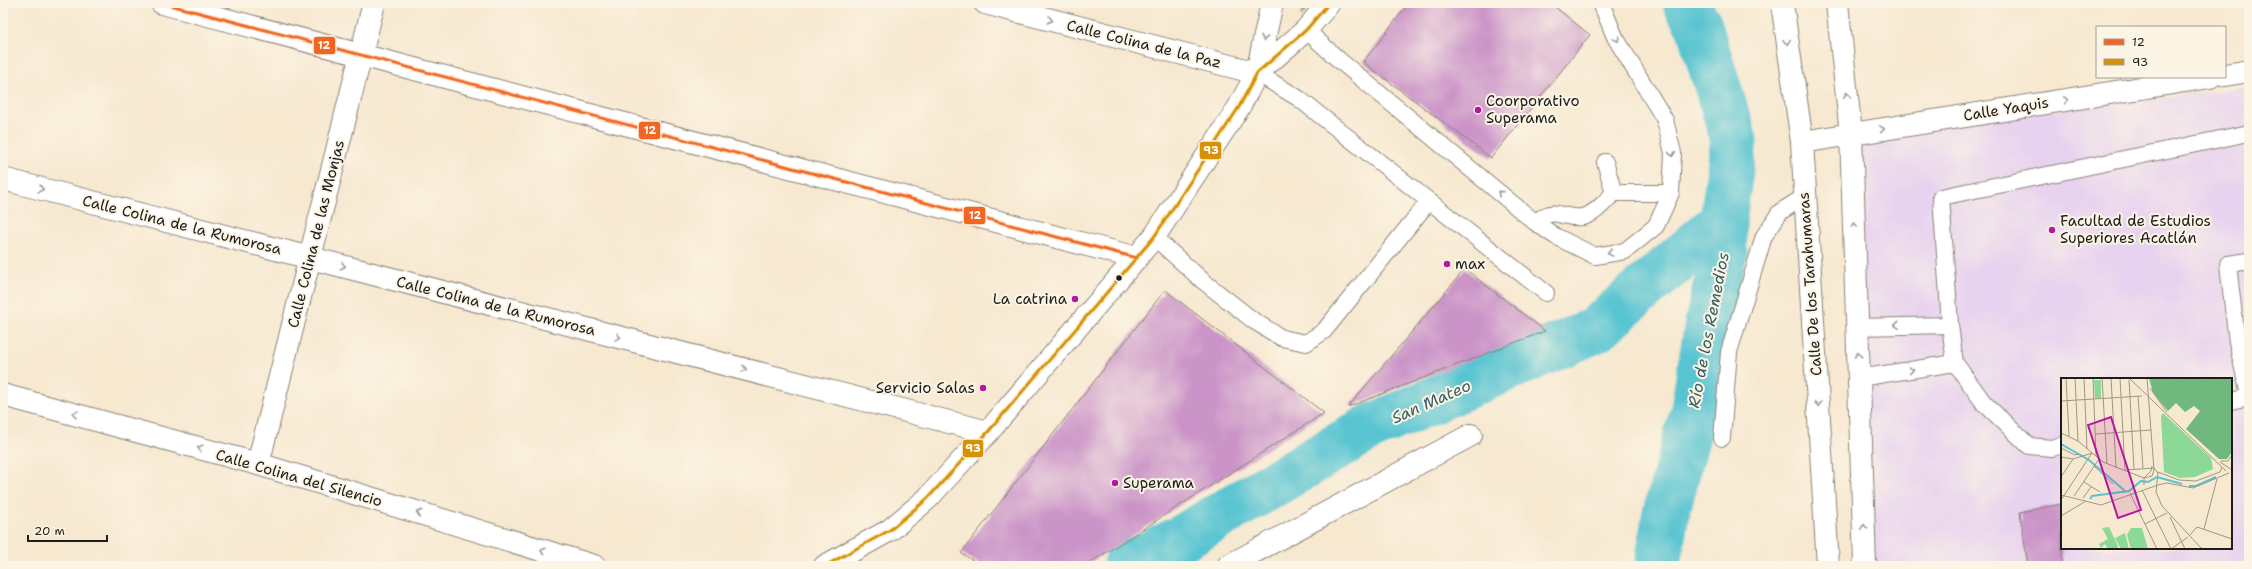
<svg xmlns="http://www.w3.org/2000/svg" width="2252" height="569" font-family="'Shantell Sans',sans-serif">
  <style>
    .built { fill: #e7d2ef; fill-rule: evenodd }
    .green { fill: #8cd896; stroke: #547a59 }
    .lines { fill: none; stroke-linecap: round; stroke-linejoin: round }
    .river { stroke: #58c4d1; stroke-width: 47 }
    .building { fill: #cb94c8 }
    .lane-casing { stroke: #8a8276; stroke-width: 18 }
    .street-casing { stroke: #8a8276; stroke-width: 24 }
    .secondary-casing { stroke: #8a8276; stroke-width: 24 }
    .primary-casing { stroke: #8a8276; stroke-width: 24 }
    .lane { stroke: #fff; stroke-width: 16 }
    .street { stroke: #fff; stroke-width: 22 }
    .secondary { stroke: #fff; stroke-width: 22 }
    .primary { stroke: #fff; stroke-width: 22 }
    .bus-1-casing { stroke: #fcf5e5; stroke-width: 6 }
    .bus-2-casing { stroke: #fcf5e5; stroke-width: 6 }
    .bus-1 { stroke: #f26522; stroke-width: 3 }
    .bus-2 { stroke: #d69104; stroke-width: 3 }
    .oneway { stroke: #999 }
    .poi-dot { fill: #b5179e; stroke: #fcf5e5; stroke-width: 1.5 }
    .bus-dot { fill: #1c1c1c; stroke: #fcf5e5; stroke-width: 1.5 }
    .labels { text-anchor: middle; stroke-width: 4; stroke-linejoin: round; paint-order: stroke }
    .street-label { font-size: 15px; fill: #1c1c1c; stroke: #fcf5e5 }
    .poi-label { font-size: 15px; fill: #1c1c1c; stroke: #fcf5e5; text-anchor: start }
    .water-label { font-size: 16px; font-style: italic; fill: #345f64; stroke: #fcf5e5 }
    .inset-river { fill: none; stroke: #58c4d1; stroke-width: 2 }
    .inset-road { fill: none; stroke: #9f9688; stroke-width: 1 }
    .view { fill: #b5179e; fill-opacity: 0.15; stroke: #b5179e; stroke-width: 2 }
    .inset-edge { fill: none; stroke: #1c1c1c; stroke-width: 2 }
    .line-badge { stroke: #fcf5e5; stroke-width: 1.5 }
    .badge-label { font-size: 11px; text-anchor: middle; font-weight: bold; fill: #fff }
  </style>
  <rect width="100%" height="100%" fill="#fcf5e5"/>
  <filter id="ink" filterUnits="userSpaceOnUse"><feTurbulence type="fractalNoise" baseFrequency=".025" numOctaves="2"/><feDisplacementMap in="SourceGraphic" scale="8" xChannelSelector="R" yChannelSelector="G"/><feConvolveMatrix kernelMatrix="1 2 1 2 8 2 1 2 1" color-interpolation-filters="sRGB"/></filter>
  <filter id="wash" filterUnits="userSpaceOnUse"><feTurbulence type="fractalNoise" baseFrequency=".012" numOctaves="4" result="noise"/><feDisplacementMap in="SourceGraphic" scale="16" xChannelSelector="R" yChannelSelector="G"/><feGaussianBlur stdDeviation="0.9" result="paint"/><feColorMatrix in="noise" values="0 0 0 0 0 0 0 0 0 0 0 0 0 0 0 0 0 1.4 0 .05"/><feComposite in="paint" operator="in"/></filter>
  <g filter="url(#wash)">
    <rect width="100%" height="100%" fill="#f7e8d0"/>
    <path class="built" d="M2249 87V566H1865L1851 134ZM2062 379H2231V548H2062Z"/>
    <path class="green" d="M1304 3H1313L1301 17Z"/>
    <g class="lines">
      <path class="river" d="M1126 566 1180 539 1369 428 1595 330 1723 221
        M1658 566 1665 517 1694 409 1708 323 1724 252 1723 221 1734 140 1699 26 1686 3"/>
    </g>
    <g id="blocks">
      <path class="building" d="M1409 3H1550L1590 35 1491 158 1363 62Z
        M1465 269 1545 331 1348 407Z
        M1165 290 1324 413 1085 566H982L961 553Z
        M2062 504V566H2028L2020 512Z"/>
    </g>
  </g>
  <g filter="url(#ink)">
    <use href="#blocks" fill-opacity="0" stroke="#8a8276" stroke-width="1"/>
    <g class="lines">
      <g class="lane-casing">
        <path id="lane" d="M1306 30 1339 60 1536 223 1555 236 1595 256 1625 251 1656 226 1671 193 1673 153 1665 120 1615 37 1601 3
          M1605 162 1614 193
          M1429 201 1546 293
          M1536 223C1553 204 1562 220 1582 217 1595 215 1605 201 1614 193H1671
          M1154 237 1203 281 1254 321 1282 338 1306 343 1324 331 1429 201 1298 98 1257 73
          M2249 261 2228 264 2237 342 2249 395
          M1857 327 1950 325
          M1859 378 1955 363
          M2231 401 2249 397
          M1722 438 1729 352 1764 236 1780 212 1804 197
          M2062 445 2052 448 2029 446 1984 403 1955 363 1950 325 1941 197 2249 133"/>
      </g>
      <g class="street-casing">
        <path id="street" d="M162 3 1137 258
          M985 3 1257 73
          M3 179 988 432
          M3 395 258 464 594 566
          M258 464 374 3
          M1228 566 1471 435"/>
      </g>
      <g class="secondary-casing">
        <path id="secondary" d="M1782 3 1802 142 1828 566
          M1837 3 1851 134 1865 566
          M2225 75 2249 71
          M1802 142 2210 77"/>
      </g>
      <g class="primary-casing">
        <path id="primary" d="M1257 73 1272 3
          M825 566 890 530 927 499 988 432 1154 237 1239 107 1257 73 1306 30 1329 3"/>
      </g>
      <use href="#lane" class="lane"/>
      <use href="#street" class="street"/>
      <use href="#secondary" class="secondary"/>
      <use href="#primary" class="primary"/>
      <g class="bus-1-casing">
        <path id="bus-1" d="M162 3 1137 258"/>
      </g>
      <g class="bus-2-casing">
        <path id="bus-2" d="M825 566 890 530 927 499 988 432 1154 237 1239 107 1257 73 1306 30 1329 3"/>
      </g>
      <use href="#bus-1" class="bus-1"/>
      <use href="#bus-2" class="bus-2"/>
    </g>
    <defs><path id="oneway-chevron" d="M-2-3.5L2.5 0L-2 3.5" fill="none" stroke-width="1.6" stroke-linecap="round" stroke-linejoin="round"/></defs>
    <g class="oneway">
      <use href="#oneway-chevron" transform="translate(1050 20) rotate(14)"/>
      <use href="#oneway-chevron" transform="translate(1264 38) rotate(102)"/>
      <use href="#oneway-chevron" transform="translate(1617 39) rotate(62)"/>
      <use href="#oneway-chevron" transform="translate(1787 42) rotate(82)"/>
      <use href="#oneway-chevron" transform="translate(1847 95) rotate(-96)"/>
      <use href="#oneway-chevron" transform="translate(2066 100) rotate(-9)"/>
      <use href="#oneway-chevron" transform="translate(1882 129) rotate(-9)"/>
      <use href="#oneway-chevron" transform="translate(1672 154) rotate(86)"/>
      <use href="#oneway-chevron" transform="translate(41 189) rotate(14)"/>
      <use href="#oneway-chevron" transform="translate(1500 193) rotate(-140)"/>
      <use href="#oneway-chevron" transform="translate(1854 225) rotate(-92)"/>
      <use href="#oneway-chevron" transform="translate(1610 253) rotate(170)"/>
      <use href="#oneway-chevron" transform="translate(343 266) rotate(14)"/>
      <use href="#oneway-chevron" transform="translate(1897 325) rotate(178)"/>
      <use href="#oneway-chevron" transform="translate(618 337) rotate(14)"/>
      <use href="#oneway-chevron" transform="translate(1858 355) rotate(-92)"/>
      <use href="#oneway-chevron" transform="translate(744 369) rotate(14)"/>
      <use href="#oneway-chevron" transform="translate(1911 370) rotate(-9)"/>
      <use href="#oneway-chevron" transform="translate(1818 404) rotate(86)"/>
      <use href="#oneway-chevron" transform="translate(75 414) rotate(-165)"/>
      <use href="#oneway-chevron" transform="translate(200 448) rotate(-165)"/>
      <use href="#oneway-chevron" transform="translate(419 513) rotate(-163)"/>
      <use href="#oneway-chevron" transform="translate(1864 527) rotate(-92)"/>
      <use href="#oneway-chevron" transform="translate(543 551) rotate(-163)"/>
    </g>
  </g>
  <g class="poi-dot">
    <circle cx="1478" cy="110" r="4"/>
    <circle cx="2052" cy="230" r="4"/>
    <circle cx="1447" cy="264" r="4"/>
    <circle cx="1075" cy="299" r="4"/>
    <circle cx="983" cy="388" r="4"/>
    <circle cx="1115" cy="483" r="4"/>
  </g>
  <circle class="bus-dot" cx="1119" cy="278" r="3.5"/>
  <g class="labels">
    <g class="street-label">
      <text transform="translate(1144 44) rotate(14)" y="5">Calle Colina de la Paz</text>
      <text transform="translate(2006 109) rotate(-9)" y="5">Calle Yaquis</text>
      <text transform="translate(182 225) rotate(14)" y="5">Calle Colina de la Rumorosa</text>
      <text transform="translate(316 234) rotate(-76)" y="5">Calle Colina de las Monjas</text>
      <text transform="translate(1810 284) rotate(-94)" y="5">Calle De los Tarahumaras</text>
      <text transform="translate(496 306) rotate(14)" y="5">Calle Colina de la Rumorosa</text>
      <text transform="translate(299 478) rotate(16)" y="5">Calle Colina del Silencio</text>
    </g>
    <g class="poi-label">
      <text x="1486" y="106">Coorporativo<tspan x="1486" dy="17">Superama</tspan></text>
      <text x="2060" y="226">Facultad de Estudios<tspan x="2060" dy="17">Superiores Acatlán</tspan></text>
      <text x="1455" y="269">max</text>
      <text x="1067" y="304" text-anchor="end">La catrina</text>
      <text x="975" y="393" text-anchor="end">Servicio Salas</text>
      <text x="1123" y="488">Superama</text>
    </g>
    <g class="water-label">
      <text transform="translate(1708 330) rotate(-79)" y="6">Río de los Remedios</text>
      <text transform="translate(1431 401) rotate(-24)" y="6">San Mateo</text>
    </g>
  </g>
  <g transform="translate(2061 378)">
    <rect width="171" height="171" fill="#f7e8d0"/>
    <path d="M33 2H40V20H34ZM102 35 150 80 152 91 134 99 119 100 103 94 100 38ZM48 149 57 168 56 171H47L44 166 40 170 38 166 47 161 41 150ZM70 150H81L87 171H70L66 157ZM64 155 68 171H60L54 160Z" fill="#8cd896"/>
    <path d="M88 0H171V74L166 81H158L125 51 139 33 133 28 124 34 115 25 107 33 92 15Z" fill="#71b87f"/>
    <path class="inset-river" d="M0 66 28 82 64 113M128 108H135L155 99M29 121 31 118 68 113 80 103 87 104 96 99 121 106"/>
    <path class="inset-road" d="M5 0 8 58M14 0 17 63M23 0 26 71M32 0 35 78M41 0 46 86M50 0 55 90M59 0 64 92M68 0 165 93M68 2 73 91M89 10 106 34M77 18 82 90M0 23 81 18M0 55 17 63 42 84 83 100 91 98 93 92 86 0M35 56 90 52M0 70 14 77 18 76M0 79 12 81 31 75M160 83H167L171 77M159 84 171 92M33 88 52 106M93 90 97 95 95 114 101 128 141 171M65 92 93 90M97 94 118 102 135 103 159 94 161 89M0 99 12 81M23 104 39 114M83 107V100L90 93 91 88M97 107 106 105 132 110 168 95M81 112 110 171 127 159M69 115 96 171M0 117 40 127 97 107M13 118 38 81M22 120 30 109M0 122 31 75M0 138 25 123M109 139 124 171M84 146 106 135M143 151 156 101M128 158 136 149 171 161"/>
    <path class="view" d="M50 39 80 132 57 140 27 47Z"/>
    <rect width="171" height="171" class="inset-edge"/>
  </g>
  <g class="line-badge">
    <rect x="313" y="36" width="23" height="19" rx="4" fill="#f26522"/>
    <rect x="638" y="121" width="23" height="19" rx="4" fill="#f26522"/>
    <rect x="1199" y="141" width="23" height="19" rx="4" fill="#d69104"/>
    <rect x="963" y="206" width="23" height="19" rx="4" fill="#f26522"/>
    <rect x="962" y="439" width="22" height="19" rx="4" fill="#d69104"/>
  </g>
  <g class="badge-label">
    <text x="324" y="49">12</text>
    <text x="650" y="134">12</text>
    <text x="1211" y="154">93</text>
    <text x="975" y="219">12</text>
    <text x="973" y="452">93</text>
  </g>
  <rect width="2252" height="569" fill="none" stroke="#fcf5e5" stroke-width="16"/>
  <rect x="2096" y="26" width="130" height="52" fill="#fcf5e5" stroke="#a29e95"/>
  <rect x="2104" y="39" width="20" height="6" fill="#f26522" stroke="#a29e95"/>
  <text x="2132" y="46" font-size="12" fill="#1c1c1c">12</text>
  <rect x="2104" y="59" width="20" height="6" fill="#d69104" stroke="#a29e95"/>
  <text x="2132" y="66" font-size="12" fill="#1c1c1c">93</text>
  <path d="M28 535v6h79v-6" fill="none" stroke="#1c1c1c" stroke-width="2"/>
  <text x="34" y="535" font-size="12" fill="#1c1c1c" stroke="#fcf5e5" stroke-width="3" paint-order="stroke">20 m</text>
</svg>
